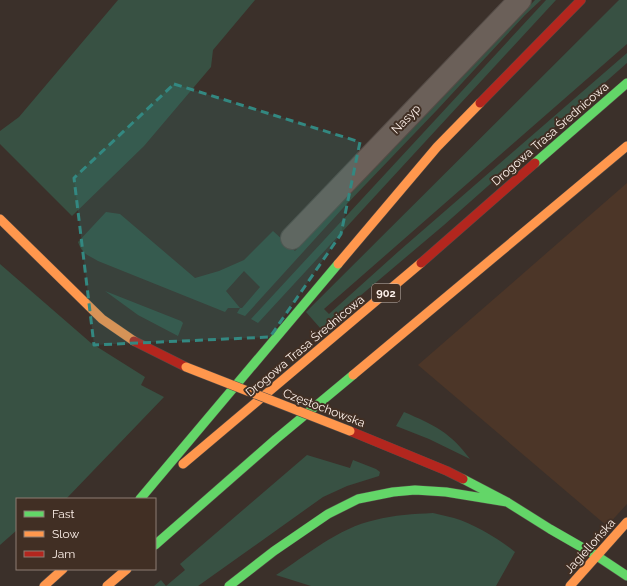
<svg xmlns="http://www.w3.org/2000/svg" width="627" height="586" font-family="Raleway,sans-serif">
  <style>
    .built { fill: #4c3628 }
    .green { fill: #385143; fill-rule: evenodd }
    .lines { fill: none; stroke-linecap: round; stroke-linejoin: round }
    .street-casing { stroke: #554c47; stroke-width: 24 }
    .fast-casing { stroke: #554c47; stroke-width: 10 }
    .slow-casing { stroke: #554c47; stroke-width: 10 }
    .jam-casing { stroke: #554c47; stroke-width: 10 }
    .street { stroke: #6b6059; stroke-width: 22 }
    .fast { stroke: #63d668; stroke-width: 9 }
    .slow { stroke: #ff974d; stroke-width: 9 }
    .jam { stroke: #b3261e; stroke-width: 9 }
    .slow-bridge-casing { stroke: #554c47; stroke-width: 10; stroke-linecap: butt }
    .slow-bridge { stroke: #ff974d; stroke-width: 9 }
    .marked { fill: #338881; fill-opacity: 0.2; stroke: #338881; stroke-width: 3; stroke-dasharray: 8 5; stroke-linejoin: round }
    .labels { text-anchor: middle; stroke-width: 4; stroke-linejoin: round; paint-order: stroke }
    .shield { fill: #412f24; stroke: #c5b7af; stroke-width: 1 }
    .shield-label { font-size: 11px; font-weight: bold; fill: #fef1ea }
    .street-label { font-size: 12px; fill: #fef1ea; stroke: #412f24 }
  </style>
  <rect width="100%" height="100%" fill="#3b302a"/>
  <path class="built" d="M627 183V504L607 526 418 365Z"/>
  <path class="green" d="M118 0H255L213 50 211 67 144 146 72 216 0 144V131L19 117Z
    M535 0H541L525 15 437 110 343 208 245 316 237 313 240 308H228L225 312 98 261C88 255 82 254 78 242L106 212 120 214 195 278 219 271 244 260 273 231 295 251ZM244 271 260 287 242 308H240L226 291Z
    M546 0H556L258 323 251 319Z
    M619 0H627V44L324 309 329 314 399 251 627 53V63L444 225 321 329 306 312Z
    M0 264 91 343 145 377 141 385 164 397 66 499H17V530L0 545Z
    M105 291 181 321 183 323 178 336 138 315Z
    M404 412C434 425 450 432 470 459L429 439 396 426Z
    M307 455 350 468 353 460 376 469 380 472 379 476 347 486 323 497 198 586H154L161 580 166 586 185 570 180 564Z
    M433 513C440 515 447 516 454 518 474 524 499 539 515 552L496 586H311L276 575C307 555 338 528 375 520 394 515 414 514 433 513Z"/>
  <g class="lines">
    <g class="street-casing">
      <path id="street" d="M292 238 520 0"/>
    </g>
    <g class="fast-casing">
      <path id="fast" d="M535 163 627 83
        M463 479 507 502 550 529 597 556 627 576
        M140 499 338 264
        M155 545 276 439 353 375
        M229 586 274 551 328 514 358 499 393 492 415 490 446 492 507 502"/>
    </g>
    <g class="slow-casing">
      <path id="slow" d="M0 219 102 319 134 341
        M338 264 437 147 480 103
        M353 375 627 146
        M183 464 421 263
        M44 586 63 569
        M107 586 127 569
        M570 586 627 522"/>
    </g>
    <g class="jam-casing">
      <path id="jam" d="M480 103 581 0
        M421 263 535 163
        M134 341 186 367
        M350 431 447 471 463 479"/>
    </g>
    <use href="#street" class="street"/>
    <use href="#fast" class="fast"/>
    <use href="#slow" class="slow"/>
    <use href="#jam" class="jam"/>
    <g class="slow-bridge-casing">
      <path id="slow-bridge" d="M186 367 350 431"/>
    </g>
    <use href="#slow-bridge" class="slow-bridge"/>
  </g>
  <path class="marked" d="M174 84 360 142 341 234 270 337 94 345 74 178Z"/>
  <g class="labels">
    <rect class="shield" x="372" y="284" width="28" height="18" rx="3"/>
    <g class="shield-label">
      <text x="386" y="297">902</text>
    </g>
    <g class="street-label">
      <text transform="translate(406 119) rotate(-46)" y="4">Nasyp</text>
      <text transform="translate(550 134) rotate(-41)" y="4">Drogowa Trasa Średnicowa</text>
      <text transform="translate(305 346) rotate(-40)" y="4">Drogowa Trasa Średnicowa</text>
      <text transform="translate(324 408) rotate(21)" y="4">Częstochowska</text>
      <text transform="translate(590 546) rotate(-48)" y="4">Jagiellońska</text>
    </g>
  </g>
  <rect x="16" y="498" width="140" height="72" fill="#412f24" stroke="#8d7d73"/>
  <rect x="24" y="511" width="20" height="6" fill="#63d668" stroke="#8d7d73"/>
  <text x="52" y="518" font-size="12" fill="#fef1ea">Fast</text>
  <rect x="24" y="531" width="20" height="6" fill="#ff974d" stroke="#8d7d73"/>
  <text x="52" y="538" font-size="12" fill="#fef1ea">Slow</text>
  <rect x="24" y="551" width="20" height="6" fill="#b3261e" stroke="#8d7d73"/>
  <text x="52" y="558" font-size="12" fill="#fef1ea">Jam</text>
</svg>
